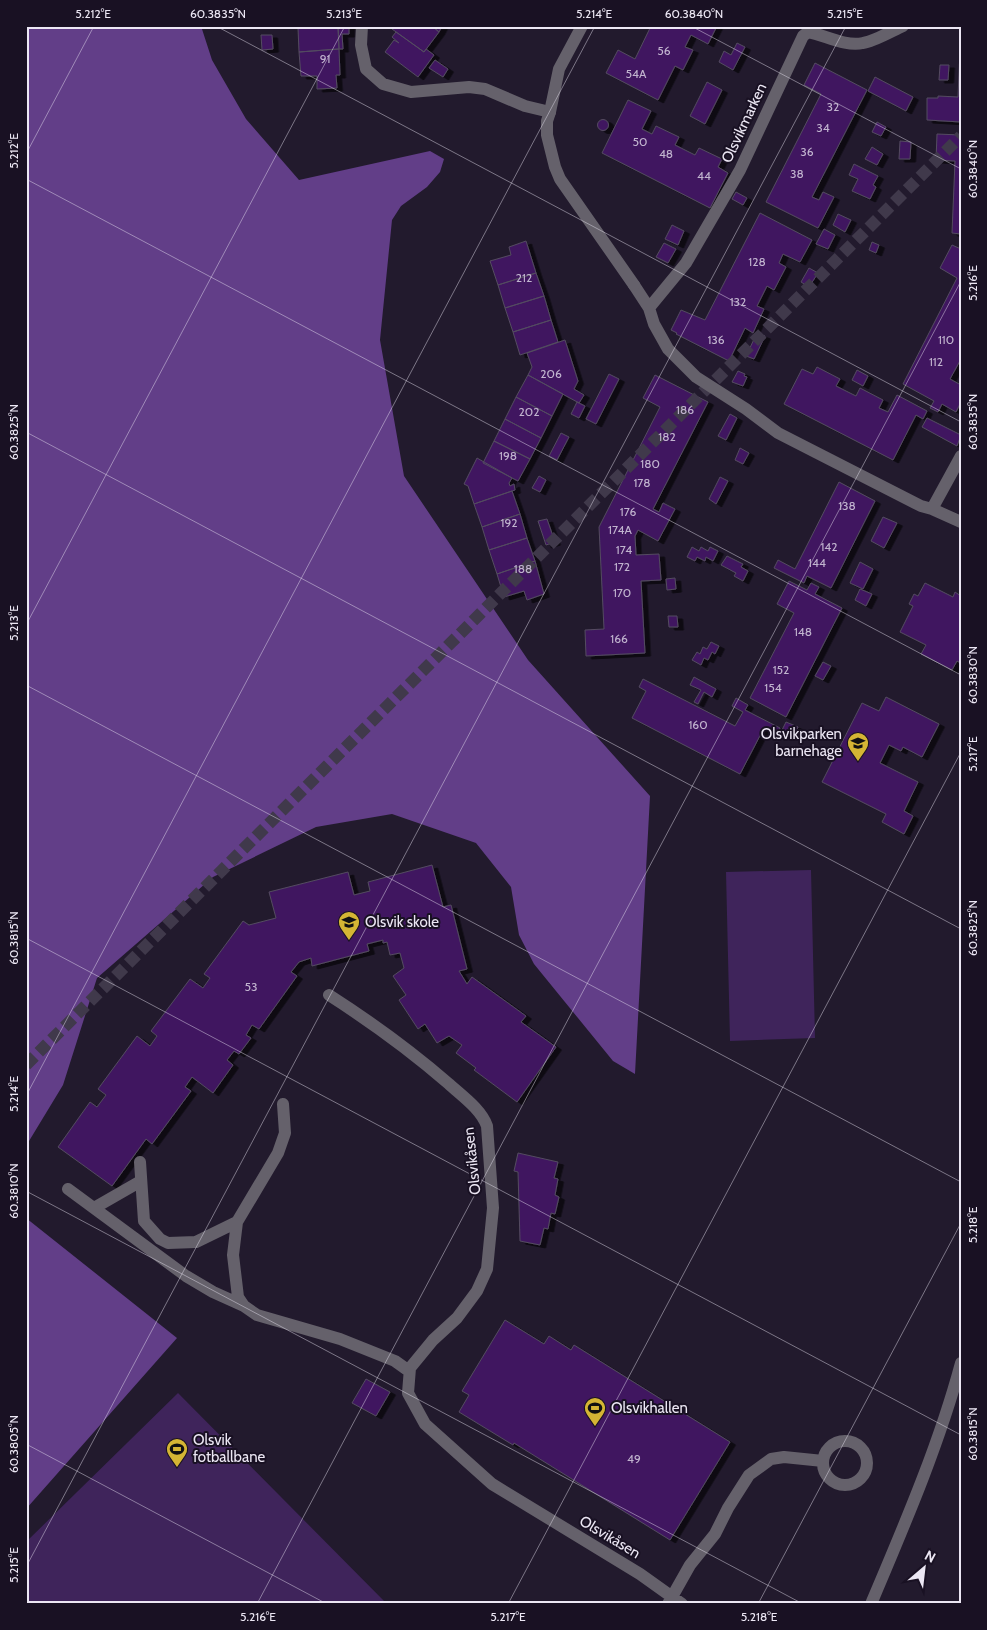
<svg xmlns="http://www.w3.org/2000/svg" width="987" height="1630" font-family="Cabin,sans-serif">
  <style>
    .green { fill: #3f245b }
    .forest { fill: #623e88 }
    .building { fill: #3f1960; stroke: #544b60; filter: url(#shadow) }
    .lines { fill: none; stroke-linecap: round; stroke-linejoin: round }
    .primary-tunnel { stroke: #40394b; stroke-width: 12; stroke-dasharray: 12 6; stroke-linecap: butt }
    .service { stroke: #65616b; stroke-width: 12 }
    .minor { stroke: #65616b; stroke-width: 12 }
    .tertiary { stroke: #65616b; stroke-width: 12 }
    .ticks { fill: none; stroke: #ece7f4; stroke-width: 1; stroke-opacity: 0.45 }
    .labels { text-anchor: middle; stroke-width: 4; stroke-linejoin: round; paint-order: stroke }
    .number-label { font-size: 12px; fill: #c1b4cf }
    .street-label { font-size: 15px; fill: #ece7f4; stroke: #191123 }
    .poi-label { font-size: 15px; fill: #ece7f4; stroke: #191123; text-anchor: start }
    .neatline { fill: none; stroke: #ece7f4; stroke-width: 2 }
    .ticks-label { font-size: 12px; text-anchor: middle; fill: #ece7f4 }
  </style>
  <defs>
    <filter id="shadow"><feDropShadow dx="5.5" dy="3" stdDeviation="0" flood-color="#0009"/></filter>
  </defs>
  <rect width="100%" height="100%" fill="#221a2d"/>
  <path class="green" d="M811 870 815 1038 730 1041 726 872Z
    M178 1393 387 1604H27L26 1542Z"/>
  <path class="forest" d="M26 26H201L212 60 246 119 299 180 430 151 444 159 440 172 427 187 401 206 392 220 380 340 404 476 528 660 650 796 635 1074 613 1061 534 964 519 935 511 887 476 843 392 814 316 827 213 877 97 978 63 1085 26 1146Z
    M26 1218 177 1338 26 1509Z"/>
  <path class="building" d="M318 26H338L339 49 299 52 298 28Z
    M338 26H349V34H342L343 49H339Z
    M394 26H432L439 32 424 52 392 29Z
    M432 26H442L439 32Z
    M651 26H717L708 44 691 35 685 47 693 50 683 70 675 66 658 100 606 73 618 50 635 59Z
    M961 26V122L927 120V98H938V96L958 97Z
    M396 32 424 52 426 49 434 55 418 77 385 52 394 40 399 43 392 37Z
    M261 35H272L273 49 262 50Z
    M737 43 745 47 733 70 719 62 724 51 731 55Z
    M339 49 340 75H336L337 88 317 89V76H301L299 52Z
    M435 60 448 69 443 77 429 68Z
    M815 63 867 90 812 197 819 200 823 192 834 197 818 228 766 202 821 94 804 85Z
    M940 65H949L948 80H939Z
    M875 77 913 97 906 111 868 91Z
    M707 82 722 90 705 124 690 116Z
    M628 100 651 111 642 129 652 134 656 126 679 137 675 145 695 155 699 148 722 159 718 167 728 173 710 208 602 153Z
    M597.5 125a5.5 5.5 0 1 1 11 0a5.5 5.5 0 1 1-11 0Z
    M877 122 886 127 881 136 872 132Z
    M937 134 961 135V234L952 233 955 161 936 160Z
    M900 141 911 142 910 159H899Z
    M872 147 883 154 877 165 865 159Z
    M854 164 878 176 873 185 876 187 870 199 852 191 858 179 849 175Z
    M736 192 747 198 743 205 732 199Z
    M760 213 812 240 800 262 783 254 779 263 786 267 774 290 767 286 757 306 764 309 753 333 745 328 729 361 676 334 677 333 671 330 681 310 705 320Z
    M838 214 851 220 845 232 833 225Z
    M672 225 684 231 678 245 665 239Z
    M824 229 835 235 828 249 816 244Z
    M526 241 536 273 498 285 490 261 511 255 509 247Z
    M872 242 879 245 876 253 869 250Z
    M664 243 676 249 668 263 656 257Z
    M952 245 961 249V359L950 379 961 385V402L956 412 942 404 938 412 930 408 934 401 903 384 957 278 940 268Z
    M809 268 818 273 809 287 801 282Z
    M536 273 544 296 505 308 498 285Z
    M544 296 551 320 513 332 505 308Z
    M551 320 558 342 520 355 513 332Z
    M757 333 765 336 754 359 746 356Z
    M565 340 578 381 574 389 584 395 579 403 528 375 532 367 527 353Z
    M817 367 840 379 836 386 856 396 860 388 883 400 879 408 888 412 897 395 927 411 923 419 916 415 893 460 784 404 802 369 813 374Z
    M857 370 868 376 863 386 852 380Z
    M738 371 745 374 744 376 747 377 743 386 732 382Z
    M609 374 619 379 596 424 586 419Z
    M528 375 563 394 552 416 516 397Z
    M655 375 708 402 653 509 659 512 663 503 675 509 658 541 638 530 635 536 636 555 659 554 661 580 641 581 645 653 586 656 585 630 604 629 599 527 660 407 643 398Z
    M516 397 552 416 541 438 505 419Z
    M577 402 585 406 579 418 571 414Z
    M730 414 737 418 726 440 718 436Z
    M927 418 961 435 957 446 922 427Z
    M505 419 541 438 530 459 494 441Z
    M561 433 569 437 557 460 549 456Z
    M494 441 530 459 518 481 483 463Z
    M740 448 749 453 743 464 735 460Z
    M477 458 512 478 509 483 510 486 514 484 515 490 474 504 468 486 464 484Z
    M539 476 546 480 540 492 532 488Z
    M720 477 728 481 716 504 709 499Z
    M839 482 875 501 831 588 807 576 804 583 774 568 778 560 795 569Z
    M512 491 520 514 482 527 474 504Z
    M520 514 527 538 489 550 482 527Z
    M883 517 897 523 884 548 871 541Z
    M547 519 555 542 546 545 538 521Z
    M527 538 535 561 497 574 489 550Z
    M692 547 699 551 701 547 708 551 710 547 718 551 713 561 706 557 705 561 697 557 695 561 687 557Z
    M727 556 743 564 741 567 748 571 743 581 734 576 736 573 721 565Z
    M535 561 544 594 527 600 524 591 504 597 497 574Z
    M860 562 873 569 863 589 850 583Z
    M675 578 676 589 667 590 666 579Z
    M789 581 807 590 811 583 819 587 815 594 842 608 786 717 750 698 794 613 777 604Z
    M925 583 953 597 955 592 961 596V663L957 661 952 670 921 654 926 645 900 632 913 606 909 604 914 594 918 596Z
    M860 589 872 594 866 606 855 600Z
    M668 616H677L678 627H669Z
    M711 642 719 646 715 654 712 652 708 660 704 658 701 665 692 660 697 652 700 654 703 647 707 649Z
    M823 662 831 666 823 680 815 676Z
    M694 677 716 689 712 697 704 692 698 704 694 702 701 690 690 685Z
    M643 679 735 726 743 712 732 706 736 698 748 705 745 710 780 728 777 735 764 728 740 774 632 718 646 691 639 687Z
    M886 697 939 724 922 757 903 747 901 751 889 745 880 763 918 782 904 811 913 816 904 834 882 822 886 814 822 782 862 703 879 711Z
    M786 722 798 727 794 735 782 730Z
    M432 865 443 907 451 905 467 969 459 971 467 984 472 977 526 1016 521 1022 556 1047 517 1102 474 1070 476 1068 456 1053 462 1045 449 1036 437 1043 425 1024 418 1029 399 1000 406 995 393 976 404 968 400 953 390 955 387 942 383 943V940L367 944 369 951 312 966 311 958 299 962 291 972 297 976 259 1029 252 1025 246 1035 251 1038 239 1054 234 1051 227 1060 233 1065 213 1093 192 1077 185 1087 191 1091 152 1144 146 1139 112 1186 58 1147 90 1102 97 1107 106 1095 98 1089 137 1036 150 1046 157 1036 151 1031 190 979 203 988 210 978 204 974 243 921 249 925 276 918 269 892 348 872 354 895 370 891 368 882Z
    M518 1153 558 1162 554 1178 558 1179 555 1195 559 1197 555 1214 551 1213 548 1229 544 1228 540 1245 520 1241 518 1172 514 1171Z
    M505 1320 544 1344 549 1336 571 1350 574 1345 730 1442 670 1540 514 1443 513 1445 459 1412 469 1395 462 1391Z
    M366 1379 390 1392 376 1416 352 1403Z"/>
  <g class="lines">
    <path class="primary-tunnel" d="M26 1065 961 136"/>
    <path class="service" d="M362 26 361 45 366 69 383 84 411 92 469 87 485 89 525 106 550 112
      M634 285 649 308 654 324 668 349 696 377 746 409 778 433 921 506 932 509 961 522
      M649 308 686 263 740 170 803 36 808 32C825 35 845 47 863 43 873 42 892 31 903 26
      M932 509 961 456
      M329 995C371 1022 411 1051 449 1084 462 1096 481 1109 487 1126L493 1208 487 1269 477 1291 457 1318 433 1340 410 1368 408 1393 425 1424 492 1484 640 1574 682 1604
      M283 1104 285 1133 278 1153 237 1222 233 1255 238 1297 244 1306 257 1315 340 1339 395 1361 409 1371
      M140 1162 144 1221 160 1239 168 1243 196 1242 237 1222
      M68 1189 186 1276 213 1292 244 1306
      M94 1208 141 1181
      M823 1463a22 22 0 1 1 44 0a22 22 0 1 1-44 0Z
      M668 1604 690 1565 715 1534 728 1508 749 1475 771 1459 784 1457 823 1461"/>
    <path class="minor" d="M582 26 559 69 550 112 547 121V135L555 167 560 179 634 285"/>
    <path class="tertiary" d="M871 1604C904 1526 939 1445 961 1363"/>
  </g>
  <path class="ticks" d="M216 26 961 422M691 26 961 169M26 154 94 26M26 179 961 675M26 432 961 929M26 625 345 26M26 685 961 1182M26 938 961 1435M26 1096 595 26M26 1191 803 1604M26 1444 327 1604M26 1567 846 26M257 1604 961 281M508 1604 961 752M758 1604 961 1223"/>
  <defs>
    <g id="school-pin" transform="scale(1.125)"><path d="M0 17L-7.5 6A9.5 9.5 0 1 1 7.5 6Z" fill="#d5b534" stroke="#191123"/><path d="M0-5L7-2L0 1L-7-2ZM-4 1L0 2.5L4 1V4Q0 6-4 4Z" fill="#111"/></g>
    <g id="stadium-pin" transform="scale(1.125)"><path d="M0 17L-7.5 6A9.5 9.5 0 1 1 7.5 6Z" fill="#d5b534" stroke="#191123"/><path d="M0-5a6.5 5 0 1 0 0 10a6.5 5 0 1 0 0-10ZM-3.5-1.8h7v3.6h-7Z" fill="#111"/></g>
  </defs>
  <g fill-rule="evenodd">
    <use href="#school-pin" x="858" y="743"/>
    <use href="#school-pin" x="349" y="922"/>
    <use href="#stadium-pin" x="595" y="1408"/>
    <use href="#stadium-pin" x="177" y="1449"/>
  </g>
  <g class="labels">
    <g class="number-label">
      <text x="664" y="55">56</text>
      <text x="325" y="63">91</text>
      <text x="636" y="78">54A</text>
      <text x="833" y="111">32</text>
      <text x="823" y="132">34</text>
      <text x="640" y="146">50</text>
      <text x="807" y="156">36</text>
      <text x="666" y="158">48</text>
      <text x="797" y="178">38</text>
      <text x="704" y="180">44</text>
      <text x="757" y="266">128</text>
      <text x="524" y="282">212</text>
      <text x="738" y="306">132</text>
      <text x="716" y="344">136</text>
      <text x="946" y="344">110</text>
      <text x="936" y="366">112</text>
      <text x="551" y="378">206</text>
      <text x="685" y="414">186</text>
      <text x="529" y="416">202</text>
      <text x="667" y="441">182</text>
      <text x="508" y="460">198</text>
      <text x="650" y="468">180</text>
      <text x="642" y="487">178</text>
      <text x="847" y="510">138</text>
      <text x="628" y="516">176</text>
      <text x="509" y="527">192</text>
      <text x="620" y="534">174A</text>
      <text x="829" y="551">142</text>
      <text x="624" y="554">174</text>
      <text x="817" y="567">144</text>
      <text x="622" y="571">172</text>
      <text x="523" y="573">188</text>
      <text x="622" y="597">170</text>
      <text x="803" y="636">148</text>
      <text x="619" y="643">166</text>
      <text x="781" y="674">152</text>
      <text x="773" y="692">154</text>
      <text x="698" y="729">160</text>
      <text x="251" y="991">53</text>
      <text x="634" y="1463">49</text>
    </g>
    <g class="street-label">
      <text transform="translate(744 123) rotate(-65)" y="5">Olsvikmarken</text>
      <text transform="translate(472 1161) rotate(-96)" y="5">Olsvikåsen</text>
      <text transform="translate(610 1537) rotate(31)" y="5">Olsvikåsen</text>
    </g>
    <g class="poi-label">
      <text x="842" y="739" text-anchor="end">Olsvikparken<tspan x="842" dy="17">barnehage</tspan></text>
      <text x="365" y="927">Olsvik skole</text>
      <text x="611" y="1413">Olsvikhallen</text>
      <text x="193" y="1445">Olsvik<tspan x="193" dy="17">fotballbane</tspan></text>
    </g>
  </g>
  <rect width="987" height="1630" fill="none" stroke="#191123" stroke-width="55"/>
  <g transform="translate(924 1568) rotate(28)" stroke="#191123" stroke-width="4" paint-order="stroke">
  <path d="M0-4L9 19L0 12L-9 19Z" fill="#ece7f4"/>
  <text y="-8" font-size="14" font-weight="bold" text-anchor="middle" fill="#ece7f4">N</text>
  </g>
  <rect x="28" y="28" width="932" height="1574" class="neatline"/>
  <g class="ticks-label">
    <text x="93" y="18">5.212°E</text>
    <text x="218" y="18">60.3835°N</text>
    <text x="344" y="18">5.213°E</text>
    <text x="594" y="18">5.214°E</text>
    <text x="694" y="18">60.3840°N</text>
    <text x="845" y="18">5.215°E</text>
    <text transform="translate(14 151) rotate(-90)" y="4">5.212°E</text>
    <text transform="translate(973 169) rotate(-90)" y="4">60.3840°N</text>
    <text transform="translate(973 283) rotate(-90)" y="4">5.216°E</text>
    <text transform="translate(973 422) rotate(-90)" y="4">60.3835°N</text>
    <text transform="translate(14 432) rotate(-90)" y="4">60.3825°N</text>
    <text transform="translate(14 623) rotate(-90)" y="4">5.213°E</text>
    <text transform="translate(973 675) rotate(-90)" y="4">60.3830°N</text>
    <text transform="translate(973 754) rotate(-90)" y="4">5.217°E</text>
    <text transform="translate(973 928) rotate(-90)" y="4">60.3825°N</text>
    <text transform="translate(14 938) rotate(-90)" y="4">60.3815°N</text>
    <text transform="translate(14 1094) rotate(-90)" y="4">5.214°E</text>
    <text transform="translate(14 1191) rotate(-90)" y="4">60.3810°N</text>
    <text transform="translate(973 1225) rotate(-90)" y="4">5.218°E</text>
    <text transform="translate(973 1434) rotate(-90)" y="4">60.3815°N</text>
    <text transform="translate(14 1444) rotate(-90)" y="4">60.3805°N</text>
    <text transform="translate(14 1565) rotate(-90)" y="4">5.215°E</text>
    <text x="258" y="1621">5.216°E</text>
    <text x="508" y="1621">5.217°E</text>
    <text x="759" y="1621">5.218°E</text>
  </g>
</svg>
